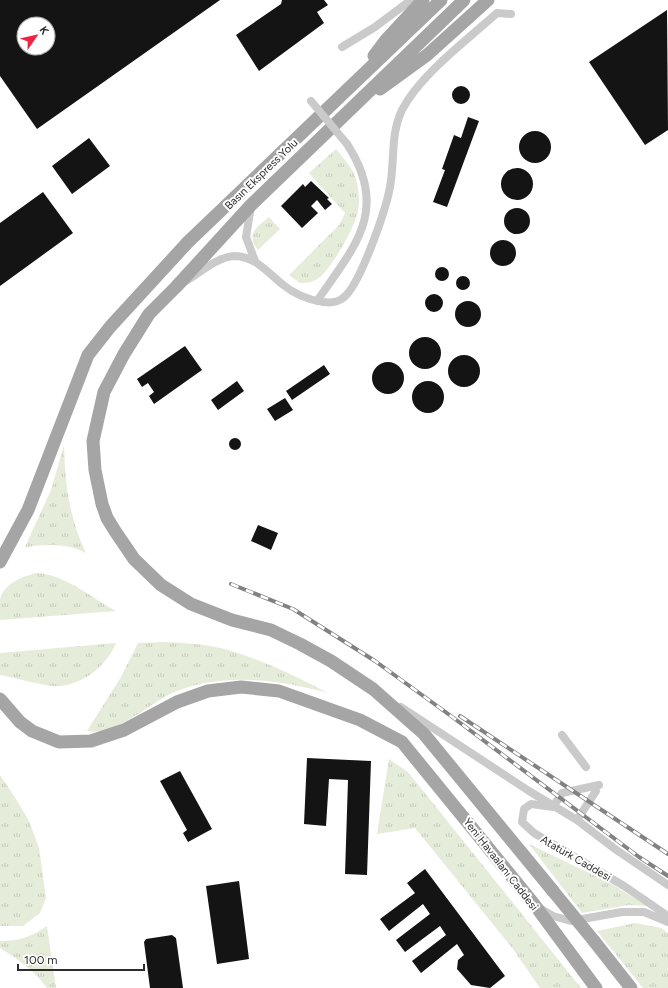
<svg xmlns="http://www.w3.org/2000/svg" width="668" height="988" font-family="Figtree,sans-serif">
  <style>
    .grass { fill: url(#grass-tufts) }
    .building { fill: #141414; fill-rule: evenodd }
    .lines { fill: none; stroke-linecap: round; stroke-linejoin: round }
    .minor { stroke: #cacaca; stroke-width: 8 }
    .primary { stroke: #a5a5a5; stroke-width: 13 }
    .rail-casing { stroke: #828282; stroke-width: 4 }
    .rail { stroke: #fff; stroke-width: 2.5; stroke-dasharray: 8; stroke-linecap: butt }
    .minor-bridge { stroke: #cacaca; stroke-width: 8 }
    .primary-bridge { stroke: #a5a5a5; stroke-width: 13 }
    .labels { text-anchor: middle; stroke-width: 4; stroke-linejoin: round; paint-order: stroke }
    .street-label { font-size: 11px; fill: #2d2d2d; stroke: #fff }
  </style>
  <defs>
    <pattern id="grass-tufts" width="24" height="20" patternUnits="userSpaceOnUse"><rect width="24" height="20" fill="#e5ecda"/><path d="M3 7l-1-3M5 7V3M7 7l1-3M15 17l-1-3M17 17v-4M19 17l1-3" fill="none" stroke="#c5cbbb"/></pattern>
  </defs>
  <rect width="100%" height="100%" fill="#fff"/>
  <path class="grass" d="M336 149C344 159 355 170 357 183 359 192 360 201 358 210 356 226 332 267 320 277 314 282 308 283 300 283L289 275 340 224 345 213 309 173Z
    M269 217 280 229 258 250C245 234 257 227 269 217Z
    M64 445C65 483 69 518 86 553 68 543 46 544 25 547L51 490Z
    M37 573C64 574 92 598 116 611L0 620C0 613 0 606 0 600 3 584 23 576 37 573Z
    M166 642C184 643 203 644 221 648 258 658 294 675 328 693 279 680 226 672 177 691 151 701 116 737 87 731L121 677 138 643Z
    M116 643C106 667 80 688 52 686 35 684 17 678 0 675V653Z
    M389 759 408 772 581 988H540L513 949 415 828 377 834Z
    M0 775 16 799 29 821 39 848 46 898 40 913 23 926H0Z
    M529 844 610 883 647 906 629 905 582 913Z
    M635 923 661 928 668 933V988H643L597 931Z
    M47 926 56 988H47C35 971 18 959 0 948V941C19 941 31 937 47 926Z"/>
  <path class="building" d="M0 0H220L37 129 0 76ZM24 24H48V48H24Z
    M282 0H324L328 5 317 12 324 23 259 71 236 35 281 4Z
    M667 10 668 130 645 145 589 62Z
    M452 95a9 9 0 1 1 18 0a9 9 0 1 1-18 0Z
    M468 117 479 121 447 207 433 202 445 170 442 169 454 135 461 138Z
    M519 147a16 16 0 1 1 32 0a16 16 0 1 1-32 0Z
    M89 138 110 166 72 194 52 166Z
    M501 184a16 16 0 1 1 32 0a16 16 0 1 1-32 0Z
    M311 181 329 198 327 199 332 204 325 210 317 200 311 206 318 213 302 228 281 206 303 184 305 187Z
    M43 192 73 233 0 286V223Z
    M504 221a13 13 0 1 1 26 0a13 13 0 1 1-26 0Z
    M490 253a13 13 0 1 1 26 0a13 13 0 1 1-26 0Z
    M435 274a7 7 0 1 1 14 0a7 7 0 1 1-14 0Z
    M456 283a7 7 0 1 1 14 0a7 7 0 1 1-14 0Z
    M425 303a9 9 0 1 1 18 0a9 9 0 1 1-18 0Z
    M455 314a13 13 0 1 1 26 0a13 13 0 1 1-26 0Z
    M409 353a16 16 0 1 1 32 0a16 16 0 1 1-32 0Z
    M185 346 202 370 154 404 149 396 154 392 148 383 142 387 137 379Z
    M448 371a16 16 0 1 1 32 0a16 16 0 1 1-32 0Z
    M372 378a16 16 0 1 1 32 0a16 16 0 1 1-32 0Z
    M324 365 330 374 292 400 286 391Z
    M412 397a16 16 0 1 1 32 0a16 16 0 1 1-32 0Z
    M237 381 244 391 218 410 211 400Z
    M285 398 293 410 275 421 267 409Z
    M229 444a6 6 0 1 1 12 0a6 6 0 1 1-12 0Z
    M258 525 278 533 271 550 251 541Z
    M307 758 371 761 367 875 345 874 348 780 329 779 326 826 304 824Z
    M180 771 212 829 188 842 183 833 187 830 160 781Z
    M425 869 505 976 490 988 471 985 457 969 458 960 464 955 457 944 421 973 412 961 446 935 440 926 405 952 396 940 430 914 423 904 389 931 380 919 415 893 407 883Z
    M239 881 249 959 217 964 206 886Z
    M172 935 176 938 183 988H150L144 942 146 939Z"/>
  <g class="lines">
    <path class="minor" d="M342 47 375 27 411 0
      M251 206 246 237 255 261
      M186 281C200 273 217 257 234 256 255 256 267 272 282 284 294 294 309 300 323 302 330 303 338 302 343 298 360 286 386 209 390 187 395 161 390 135 402 110 420 75 467 40 497 13L511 14
      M317 301C355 246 390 210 347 144
      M401 707 529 791 577 820 615 849 668 885
      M562 735 586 767
      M599 785 562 793 553 807 531 804 524 809 522 822 534 833 624 886 668 916
      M577 820 596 791
      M541 909 553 916 571 921 622 912H644L668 922"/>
    <path class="primary" d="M464 0 251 205 176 287 149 314 124 354 104 392 93 441 95 470 102 504 107 518 115 531 134 559 161 585 191 604 232 620 271 630 300 644 331 661 373 689 424 734 553 891
      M374 56 386 40 423 0
      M380 89 427 55 488 0
      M0 562 28 510 88 355 110 327 188 242 441 0
      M0 699 20 722 32 731 59 742 91 741 124 730 177 702 208 691 241 687 279 691 360 720 402 742 534 904 596 988
      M594 941 631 988"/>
    <g class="rail-casing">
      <path id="rail" d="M231 584 293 609 375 661 451 716 639 857 668 876
        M460 716 668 854"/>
    </g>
    <use href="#rail" class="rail"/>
    <path class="minor-bridge" d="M311 101 347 144"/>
    <path class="primary-bridge" d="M553 891 594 941"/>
  </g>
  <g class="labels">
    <g class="street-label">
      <text transform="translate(261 174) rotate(-44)" y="4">Basın Ekspress Yolu</text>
      <text transform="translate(576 858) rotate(30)" y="4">Atatürk Caddesi</text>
      <text transform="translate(501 864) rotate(52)" y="4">Yeni Havaalanı Caddesi</text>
    </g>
  </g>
  <g transform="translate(36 36) rotate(56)"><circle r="19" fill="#ffffff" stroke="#ababab"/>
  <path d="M0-3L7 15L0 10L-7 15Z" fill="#f02440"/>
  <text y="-6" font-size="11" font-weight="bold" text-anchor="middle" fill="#2d2d2d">K</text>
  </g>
  <path d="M18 964v6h126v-6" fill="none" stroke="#2d2d2d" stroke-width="2"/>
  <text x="24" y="964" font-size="12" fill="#2d2d2d" stroke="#ffffff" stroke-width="3" paint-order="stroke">100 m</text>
</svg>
